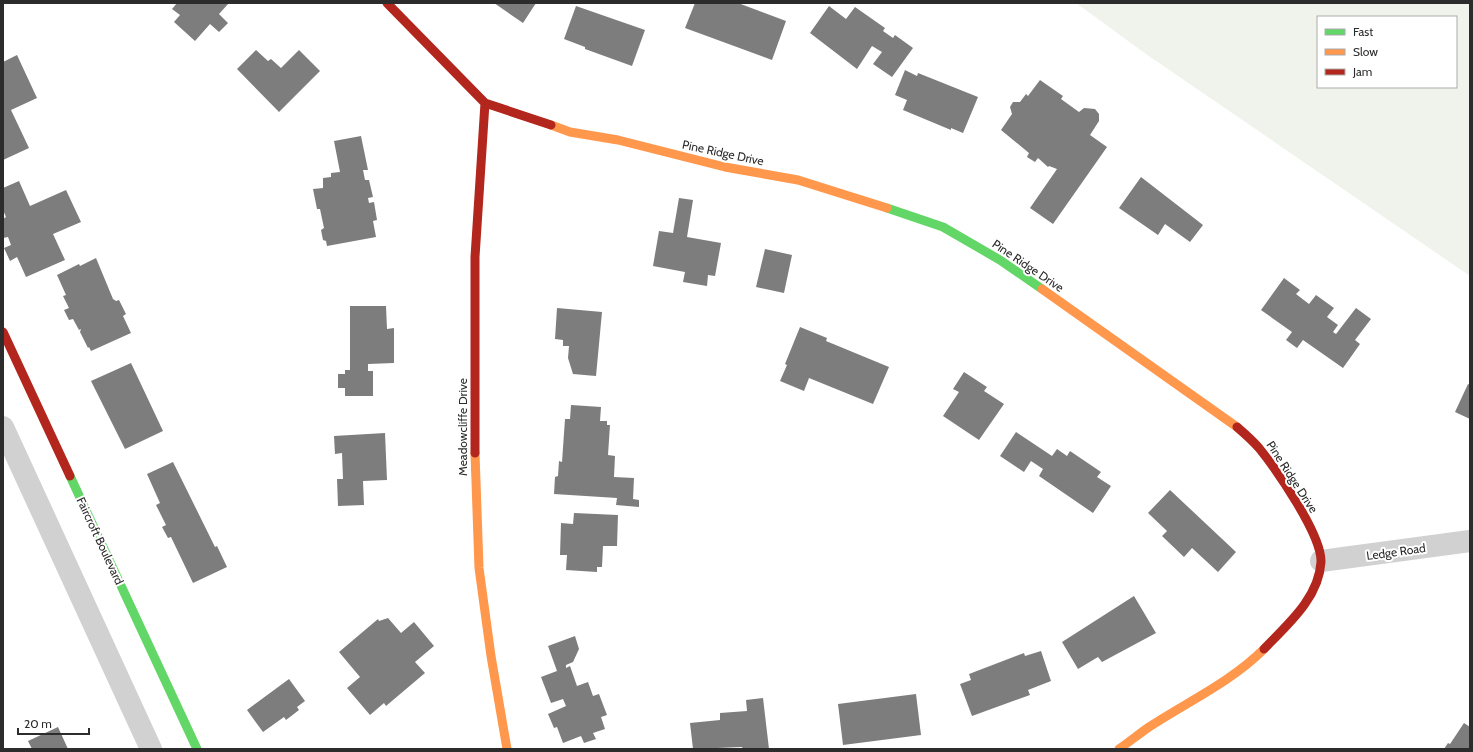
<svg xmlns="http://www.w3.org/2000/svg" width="1473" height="752" font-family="Cabin,sans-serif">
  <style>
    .green { fill: #f0f3eb; fill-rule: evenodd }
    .building { fill: #7d7d7d }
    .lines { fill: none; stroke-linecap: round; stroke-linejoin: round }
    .street { stroke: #d1d1d1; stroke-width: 22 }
    .fast { stroke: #63d668; stroke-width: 9 }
    .slow { stroke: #ff974d; stroke-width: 9 }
    .jam { stroke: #b3261e; stroke-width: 9 }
    .labels { text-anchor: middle; stroke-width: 4; stroke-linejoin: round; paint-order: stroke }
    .street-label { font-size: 12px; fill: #2c2c2c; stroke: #fff }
  </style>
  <rect width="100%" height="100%" fill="#fff"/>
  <path class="green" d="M1076 3H1470V276L1146 54ZM1318 17H1456V87H1318Z"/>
  <path class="building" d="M177 3H229L219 14 228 23 219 32 210 24 195 41 174 22 180 15 172 9Z
    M494 3H536L523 23Z
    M695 3H738L786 21 772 60 685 28Z
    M576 6 645 30 632 66 585 49V47L564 39Z
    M829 6 846 19 855 7 885 28 883 31 893 38 895 35 913 48 892 77 873 64 882 52 872 46 857 69 810 33Z
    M256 50 268 61 271 59 281 68 299 50 320 71 279 112 237 69Z
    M17 55 37 98 11 110 29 148 3 160V62Z
    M905 70 917 76 918 73 978 97 963 133 951 128V130L903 110 907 100 895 95Z
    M1040 80 1063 96 1061 99 1079 112 1084 108 1095 109 1099 114V121L1090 135 1107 147 1053 224 1030 208 1057 169 1049 166 1048 167 1038 158 1035 162 1027 157 1029 153 1001 130 1012 114 1010 107 1013 102H1020L1026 94 1028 96Z
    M361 136 368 170H363L365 180H369L373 197 368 198 369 203 374 202 377 220 373 221 376 237 327 246 326 241 323 240 321 230 324 228 320 209H317L313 189 323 188V178L331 177V173L340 172 334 141Z
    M1141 177 1203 225 1190 242 1165 224 1158 235 1119 208Z
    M19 181 30 206 66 190 81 222 53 234 65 260 26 277 17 257 10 261 4 248 11 245 8 237 3 238V219L6 217 3 210V188Z
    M679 198 693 200 687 237 721 243 715 276 708 275 707 286 683 282 685 272 653 266 659 231 673 233Z
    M765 249 792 255 784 293 756 287Z
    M96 258 113 299 116 301 119 300 126 314 123 316 131 333 91 351 89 347 88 348 80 332 81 329 79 330 73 319 69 320 64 310 69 308 63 296 66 295 57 275 79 264 80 266Z
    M1284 278 1300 290 1296 294 1309 304 1316 295 1334 308 1327 317 1338 325 1333 332 1336 334 1356 308 1371 319 1355 340 1360 344 1343 368 1303 340 1297 348 1286 340 1292 332 1261 310Z
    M350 306H386L387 329 394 328V363L368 364V371H373V396H345V388H338V374H345V370H350Z
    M557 308 602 312 596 376 573 374 568 358 569 346H563V340L555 339Z
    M800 327 827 338 826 341 889 367 873 404 809 378 804 391 780 381 787 365 785 364Z
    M131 363 163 431 125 449 91 381Z
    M964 372 987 387 984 391 1004 404 979 440 943 416 959 392 953 389Z
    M1468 384 1470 385V419L1455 412Z
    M571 405 601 407 600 421H607V425H610L608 455 615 456 614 477 634 478 633 499 639 500V507L616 505 617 498 554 494 555 477 558 476 559 461 562 462 565 419H570Z
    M1016 432 1052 456 1057 449 1067 456 1070 451 1101 472 1097 477 1111 486 1093 513 1039 476 1043 469 1031 461 1024 472 1000 456Z
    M385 433 387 480 363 481 364 505 338 506 337 479H343L342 453 335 454 334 436Z
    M173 462 215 547 217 546 227 567 193 583 171 537 168 538 162 527 166 525 156 505 160 503 147 474Z
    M1170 490 1236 552 1218 572 1192 548 1184 557 1162 536 1167 531 1148 513Z
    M574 513 618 515 617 546H603L602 567H597V572L566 570 567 555H560L561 523 573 524Z
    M1134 596 1156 633 1102 662 1098 657 1078 669 1062 642Z
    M388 618 401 633 414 622 434 646 415 662 425 673 386 706 384 703 370 715 347 688 360 677 339 652 378 619 379 621Z
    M575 636 579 649 573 662 566 665V668L570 666 577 686 588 682 593 696 599 694 607 715 601 717 605 729 593 733 596 739 584 743 581 736 563 743 557 727 554 728 548 714 566 706 563 699 551 703 541 677 557 671 548 646Z
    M1041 651 1051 681 1028 690 1030 695 972 716 960 684 971 680 969 674 1024 653 1025 656Z
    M289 679 305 701 297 707 299 710 286 720 284 717 263 732 247 710Z
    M916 694 921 735 843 745 838 704Z
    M763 698 769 749H743L742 747 693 749 690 723 720 720V713L747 711 746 700Z
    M1464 723 1470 727V749H1444L1448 743 1450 744Z
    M58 727 68 749H32L28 741Z"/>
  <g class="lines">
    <path class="street" d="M3 427 151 749
      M1321 561 1470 541"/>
    <path class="fast" d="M887 208 943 227 1000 260 1042 289
      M70 476 197 749"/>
    <path class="slow" d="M551 125 570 132 618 140 725 167 798 180 887 208
      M1042 289 1237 427
      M475 453 479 568 491 656 507 749
      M1119 749C1129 742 1139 734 1149 727 1187 702 1231 682 1264 649"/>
    <path class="jam" d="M387 3 485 103 551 125
      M3 332 70 476
      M1237 427C1244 433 1252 440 1259 448 1276 469 1322 535 1321 562 1319 598 1287 625 1264 649
      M475 453V257L485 103"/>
  </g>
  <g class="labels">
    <g class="street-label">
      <text transform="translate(723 153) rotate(12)" y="4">Pine Ridge Drive</text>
      <text transform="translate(1028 266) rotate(34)" y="4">Pine Ridge Drive</text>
      <text transform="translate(463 427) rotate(-90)" y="4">Meadowcliffe Drive</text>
      <text transform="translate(1292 477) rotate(57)" y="4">Pine Ridge Drive</text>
      <text transform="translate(100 541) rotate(65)" y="4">Faircroft Boulevard</text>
      <text transform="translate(1396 552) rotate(-8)" y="4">Ledge Road</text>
    </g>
  </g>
  <rect width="1473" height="752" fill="none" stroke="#2c2c2c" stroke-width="8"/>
  <rect x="1317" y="16" width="140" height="72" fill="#ffffff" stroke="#ababab"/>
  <rect x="1325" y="29" width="20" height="6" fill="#63d668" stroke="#ababab"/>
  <text x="1353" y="36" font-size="12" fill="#2c2c2c">Fast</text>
  <rect x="1325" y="49" width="20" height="6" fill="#ff974d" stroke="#ababab"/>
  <text x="1353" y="56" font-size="12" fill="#2c2c2c">Slow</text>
  <rect x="1325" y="69" width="20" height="6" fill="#b3261e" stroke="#ababab"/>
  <text x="1353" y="76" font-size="12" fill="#2c2c2c">Jam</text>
  <path d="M18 728v6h71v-6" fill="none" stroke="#2c2c2c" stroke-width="2"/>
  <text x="24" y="728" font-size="12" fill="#2c2c2c" stroke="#ffffff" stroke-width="3" paint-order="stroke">20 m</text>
</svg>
